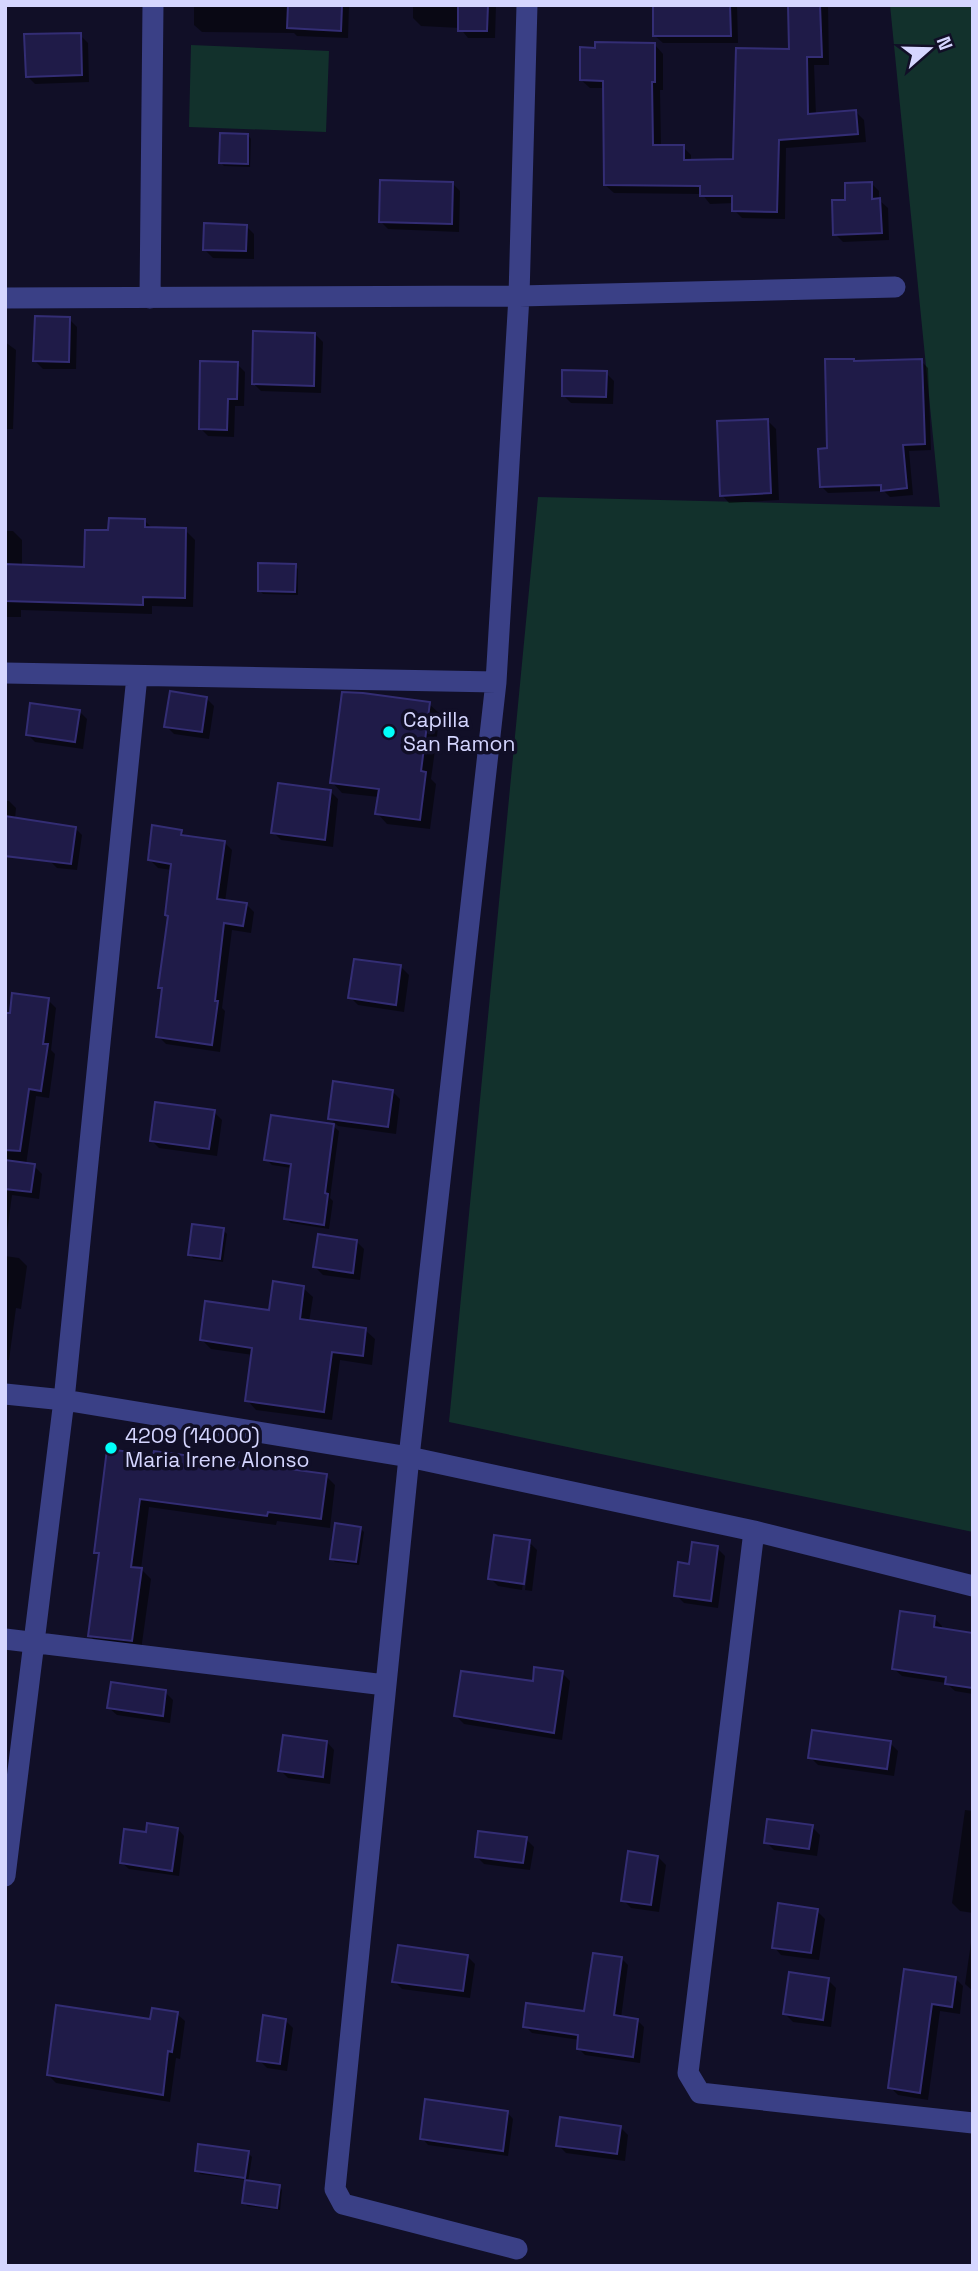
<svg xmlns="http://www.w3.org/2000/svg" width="978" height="2271" font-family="'Space Grotesk',sans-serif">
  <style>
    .green { fill: #12312c }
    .shadow { fill: #0007 }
    .building { fill: #1f1b48; stroke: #332d74; stroke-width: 2 }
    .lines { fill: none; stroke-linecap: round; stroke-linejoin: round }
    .street { stroke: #3a4086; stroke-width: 21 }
    .poi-dot { fill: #01fffa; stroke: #110f27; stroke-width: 2.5 }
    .labels { text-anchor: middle; stroke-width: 7; stroke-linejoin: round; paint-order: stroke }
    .poi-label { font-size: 21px; fill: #d5d6ff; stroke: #110f27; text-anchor: start }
  </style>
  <rect width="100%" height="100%" fill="#110f27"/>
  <path class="green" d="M890 5H973V1532L449 1422 538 497 940 507Z
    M191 45 329 51 326 132 189 127Z"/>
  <path class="shadow" d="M194 5H349L348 38 297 36 294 33 202 32 194 25Z
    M413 5H496L495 38H468L460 28 421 26 413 18Z
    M655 5H737L738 43H663L655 36Z
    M789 5H828L829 65H814L816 115 856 112 864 120 866 142 786 148 785 219 742 218 734 210V203L710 204 702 194 614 193 605 185V88H590L581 80 655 45 663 54V90H660L661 146 683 147 691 155V162L735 161 791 51Z
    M80 35 88 43 89 82 35 84 27 76Z
    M248 135 251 139 250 167 224 166 221 163Z
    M452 183 460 191 459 232 388 229 380 221Z
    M871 183 879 191V200L888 208 889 240 843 242 835 234 847 202Z
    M246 226 254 234V259L213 258 205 250Z
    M69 319 77 327 76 369H43L35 361Z
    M315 334 323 342 321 393 261 391 253 383Z
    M5 342 16 350 13 429H5Z
    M921 361 928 368 931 450 909 451 913 495 890 497 884 491 828 493 821 486 855 363Z
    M237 364 245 372 244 406H235L234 437 208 436 200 428Z
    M606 373 614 381 613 404 571 403 563 395Z
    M768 421 776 429 779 500 729 503 722 495Z
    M145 521 153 529 185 530 195 540 193 607 152 606V614L21 610V617H5V531H13L22 540V566L86 569 110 532Z
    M295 566 298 569V595L263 594 259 590Z
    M206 698 214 706 209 739 174 734 166 726Z
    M429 704 440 714 431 779 436 784 430 829 387 824 377 813 379 797 342 793 332 782Z
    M79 711 87 719 83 749 35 742 27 734Z
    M330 791 338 799 333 847 281 840 273 832Z
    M5 801H9L16 808 15 819 75 828 82 835 77 870 57 868 50 861 5 851Z
    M181 831 188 838 224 842 232 850 225 902 246 904 254 912 251 933 232 930 222 1008 225 1011 220 1052 166 1044 158 1036 164 991 160 987 170 918 172 870 158 868 150 860Z
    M401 967 409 975 404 1012 358 1005 350 997Z
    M48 1000 56 1008 51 1050 55 1054 49 1098 36 1096 26 1165 34 1166 42 1174 39 1199 12 1195 5 1247V1015H12Z
    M392 1091 400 1099 396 1134 338 1126 330 1118Z
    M214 1112 222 1120 217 1156 159 1148 151 1140Z
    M333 1126 339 1131 330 1198 333 1201 329 1229 291 1223 285 1218 292 1168 272 1165 266 1159Z
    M223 1230 227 1234 223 1262 193 1258 190 1254Z
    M356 1241 364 1249 360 1280 323 1275 315 1267Z
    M5 1256 19 1258 27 1266 21 1309 16 1308 9 1360H5Z
    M303 1288 313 1297 309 1322 365 1330 375 1339 372 1365 340 1360 332 1420 256 1410 247 1400 253 1355 211 1349 202 1340 271 1312Z
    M109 1451 326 1476 335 1485 330 1528 277 1521 276 1525 149 1507 141 1569 151 1579 141 1650 99 1644 89 1635 100 1557 95 1552Z
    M360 1528 364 1532 359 1565 335 1562 332 1559Z
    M529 1542 537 1550 532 1591 525 1590 531 1546H528L522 1590 498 1586 490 1578Z
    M717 1548 725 1556 718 1608 684 1603 676 1595 690 1565Z
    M934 1618 942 1626V1630L973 1634V1694L955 1691 946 1683 902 1676 894 1669Z
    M562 1673 570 1681 562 1740 464 1724 456 1716Z
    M165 1692 173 1700 170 1723 117 1715 109 1708Z
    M327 1742 334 1750 330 1784 288 1778 280 1770Z
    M890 1743 898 1751 894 1776 818 1765 810 1757Z
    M965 1810 973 1811V1913L960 1911 952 1903Z
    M812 1827 820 1835 817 1856 774 1850 766 1842Z
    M178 1829 184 1836 179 1876 129 1869 122 1863 147 1834Z
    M526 1839 534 1847 530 1870 484 1864 476 1856Z
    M658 1857 666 1865 659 1912 631 1908 623 1900Z
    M817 1911 825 1919 819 1960 781 1955 774 1947Z
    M973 1929V1991L965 1984Z
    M467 1956 475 1964 470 1998 402 1989 394 1981Z
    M621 1958 628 1965 621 2018 637 2020 644 2027 640 2063 585 2055 578 2048 580 2040 532 2033 525 2026 586 2013Z
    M905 1971 955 1978 963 1986 960 2014 940 2011 928 2100 898 2095 890 2087Z
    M828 1980 836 1988 831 2027 793 2022 785 2014Z
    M177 2014 185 2021 180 2059 176 2058 170 2102 56 2083 48 2075 152 2021Z
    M285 2020 293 2028 287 2071 267 2068 259 2060Z
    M507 2112 513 2119 508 2156 428 2145 422 2138Z
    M620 2127 628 2135 625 2161 566 2153 558 2145Z
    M248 2153 252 2157 248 2182 279 2186 282 2190 280 2210 247 2206 244 2202 247 2180 200 2174 196 2170Z"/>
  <path class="building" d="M288 5H342L341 31 287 28Z
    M458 5H488L487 31H458Z
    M653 5H730L731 36H653Z
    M788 5H820L822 57H807L808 114 856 110 858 134 779 140 777 212 732 211V196H700V186L604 185 603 81 580 80V47L595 48V42L655 43V82H652L653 145H684V160L733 159 736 48 789 49Z
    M81 33 82 75 26 77 24 34Z
    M220 133 248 134V164L219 163Z
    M380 180 453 182 452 224 379 222Z
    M872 182V199L880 198 882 233 833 235 832 200H845V183Z
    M204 223 247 225 246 251 203 250Z
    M35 316 70 317 69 362 33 361Z
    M253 331 315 333 314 386 252 384Z
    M825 359H854V361L922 359 925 444 903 445 907 488 881 491V485L820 487 818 449 827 448Z
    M200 361 238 362 237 399H228L227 430 199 429Z
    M562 370 607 371 606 397 562 396Z
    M768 419 771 493 720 496 717 421Z
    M109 518 145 519V527L186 528 185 598 143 597V605L5 601V564L84 567 85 530H108Z
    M258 563 296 564 295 592 258 591Z
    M170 691 207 697 202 732 164 727Z
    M342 692 363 693 430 702 421 771 426 772 420 820 375 814 379 789 330 783Z
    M30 703 80 710 75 742 26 735Z
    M278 783 331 790 325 840 271 833Z
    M5 816 76 827 71 864 5 856Z
    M152 825 182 830 181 835 225 841 217 899 247 903 243 926 224 923 215 1001H218L212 1045 156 1037 162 988H158L168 916 165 915 171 864 148 860Z
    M354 959 401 965 396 1005 348 998Z
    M12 993 49 998 43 1044H48L41 1091 29 1089 20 1151 5 1150V1013H10Z
    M333 1081 393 1090 388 1127 328 1119Z
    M155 1102 215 1110 209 1149 150 1141Z
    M271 1115 334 1124 325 1193 328 1194 324 1225 284 1219 291 1164 264 1160Z
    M5 1160 35 1164 31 1192 5 1189Z
    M192 1224 224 1228 220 1259 188 1255Z
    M318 1234 357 1240 353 1273 313 1267Z
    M273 1281 304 1286 300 1319 366 1328 363 1356 332 1352 324 1412 245 1401 252 1348 200 1340 205 1301 269 1310Z
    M107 1449 153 1455 154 1451 327 1474 321 1519 268 1512 267 1516 140 1499 131 1567 142 1568 132 1641 88 1636 99 1553H94Z
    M335 1523 361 1527 356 1562 330 1559Z
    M494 1535 530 1540 524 1584 488 1579Z
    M692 1542 718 1546 711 1601 674 1596 678 1562 689 1564Z
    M900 1611 935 1616 934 1627 973 1633V1688L945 1684 946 1677 892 1669Z
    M534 1667 563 1671 554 1733 454 1716 461 1671 533 1681Z
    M111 1682 166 1690 163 1716 107 1708Z
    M812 1730 891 1741 887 1769 808 1758Z
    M283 1735 327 1741 323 1777 278 1771Z
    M767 1819 813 1825 809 1849 764 1843Z
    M147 1823 178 1828 172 1871 120 1863 124 1829 146 1832Z
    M478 1831 527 1837 523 1863 475 1857Z
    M628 1851 658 1856 651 1905 621 1901Z
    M778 1903 818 1909 811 1953 772 1948Z
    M398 1945 468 1955 463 1991 392 1982Z
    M593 1953 622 1957 614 2015 638 2019 633 2057 577 2049 578 2035 523 2027 526 2003 584 2011Z
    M904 1969 956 1977 952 2007 932 2004 920 2093 888 2088Z
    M789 1972 829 1978 823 2020 783 2014Z
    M56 2005 150 2019 152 2008 178 2012 172 2052 168 2051 163 2095 47 2075Z
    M263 2015 286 2019 280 2064 257 2061Z
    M425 2099 508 2111 503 2151 420 2139Z
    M560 2117 621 2126 617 2154 556 2146Z
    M198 2144 249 2151 245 2178 195 2171Z
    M245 2180 280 2185 277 2208 242 2203Z"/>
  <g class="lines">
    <path class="street" d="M5 298 519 296 895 287
      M150 298 153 5
      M5 673 496 682
      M5 1394 64 1400 409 1457 754 1531 973 1586
      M754 1531 688 2073 700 2093 973 2123
      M5 1639 385 1685
      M5 1876 64 1400 137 676
      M517 2249 343 2204 335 2189 409 1457 496 682 519 296 527 5"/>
  </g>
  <g class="poi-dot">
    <circle cx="389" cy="732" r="7"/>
    <circle cx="111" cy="1448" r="7"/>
  </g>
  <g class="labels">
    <g class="poi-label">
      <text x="403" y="727">Capilla<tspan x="403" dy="24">San Ramon</tspan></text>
      <text x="125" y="1443">4209 (14000)<tspan x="125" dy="24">Maria Irene Alonso</tspan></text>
    </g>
  </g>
  <rect width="978" height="2271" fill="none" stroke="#d5d6ff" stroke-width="14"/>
  <g transform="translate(929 49) rotate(70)" stroke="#110f27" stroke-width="5" paint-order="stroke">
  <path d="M0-5L12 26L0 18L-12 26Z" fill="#d5d6ff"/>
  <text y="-10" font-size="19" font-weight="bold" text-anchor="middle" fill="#d5d6ff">N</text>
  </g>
</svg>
